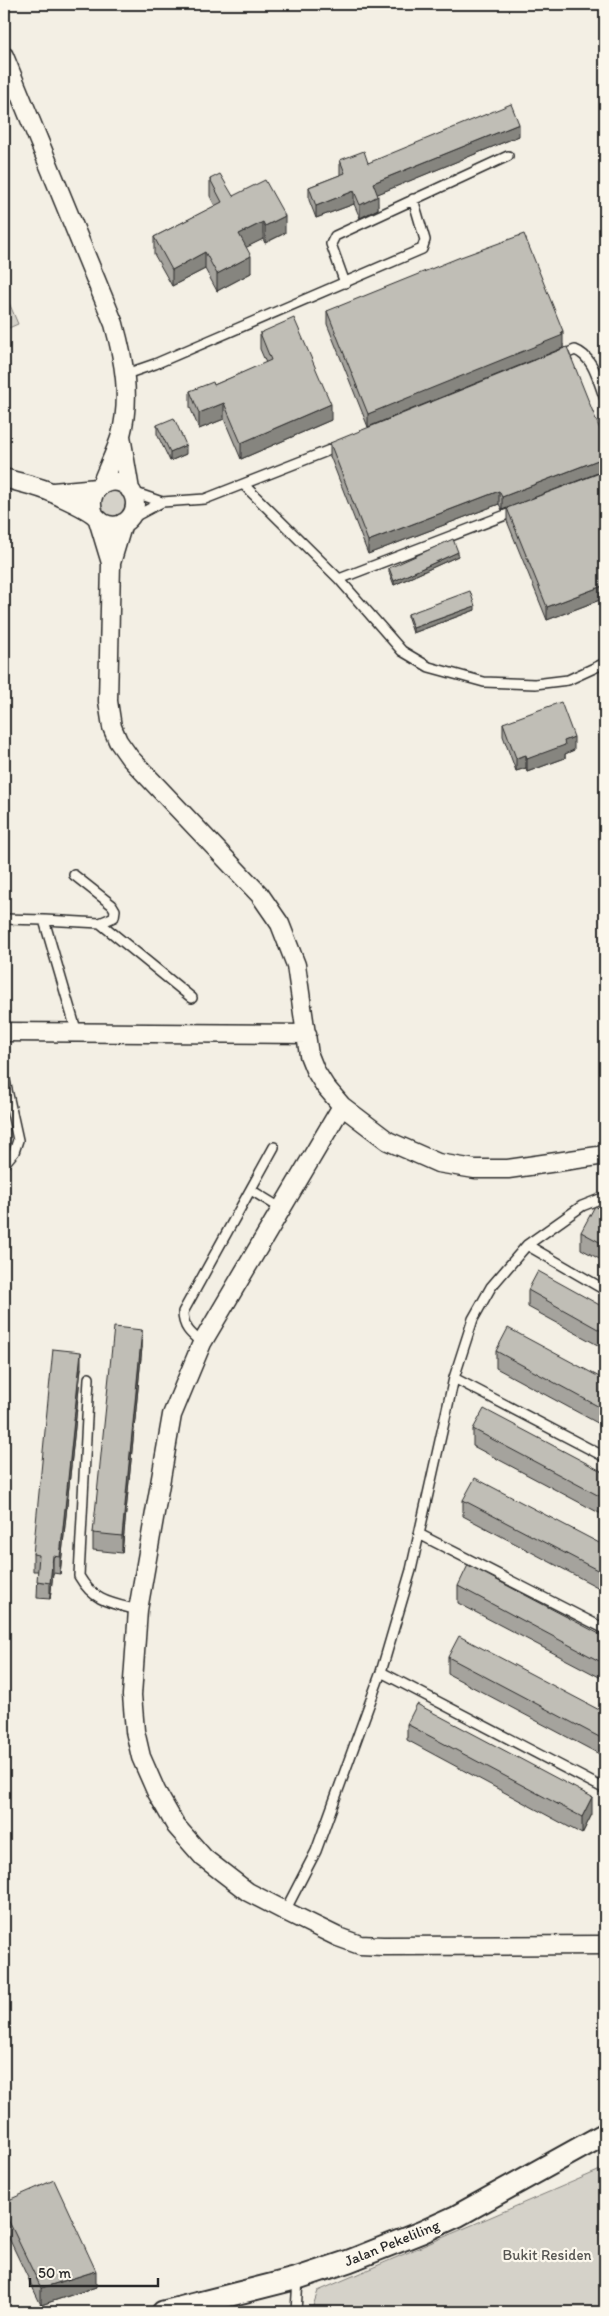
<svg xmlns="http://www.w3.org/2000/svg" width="609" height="2316" font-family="Itim,sans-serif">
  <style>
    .green { fill: #d5d2c9; stroke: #807e7a }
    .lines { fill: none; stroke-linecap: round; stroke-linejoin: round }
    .service-casing { stroke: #2b2b2b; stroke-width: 12 }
    .minor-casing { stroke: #2b2b2b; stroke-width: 21 }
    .tertiary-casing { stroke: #2b2b2b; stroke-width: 25 }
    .service { stroke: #fbf7ec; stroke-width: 9 }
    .minor { stroke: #fbf7ec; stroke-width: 18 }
    .tertiary { stroke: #fbf7ec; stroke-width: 21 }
    .wall { fill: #a5a39d; stroke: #2b2b2b }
    .shaded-wall { fill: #86857f; stroke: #2b2b2b }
    .building { fill: #c0beb6; stroke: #2b2b2b }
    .labels { text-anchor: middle; stroke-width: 4.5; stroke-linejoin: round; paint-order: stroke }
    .street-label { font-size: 15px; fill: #2b2b2b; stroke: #fbf7ec }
    .park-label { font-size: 15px; fill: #565552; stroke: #fbf7ec }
  </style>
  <rect width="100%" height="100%" fill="#f3efe4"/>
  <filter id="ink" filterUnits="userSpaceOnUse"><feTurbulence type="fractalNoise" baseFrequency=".02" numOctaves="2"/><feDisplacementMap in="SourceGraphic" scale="10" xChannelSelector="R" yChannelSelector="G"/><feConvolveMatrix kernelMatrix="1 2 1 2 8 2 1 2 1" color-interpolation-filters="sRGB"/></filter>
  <g filter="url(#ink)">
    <path class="green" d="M4 291 18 324 4 330Z
      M99 503a14 14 0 1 1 28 0a14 14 0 1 1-28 0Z
      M605 2168V2312H311L318 2291Z"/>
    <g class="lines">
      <g class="service-casing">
        <path id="service" d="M345 283 331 244 335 236 508 156
          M558 357 575 350C594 357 598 382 605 399
          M126 374 155 364 422 249 425 240 413 199
          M244 485 339 579 402 651 429 667 484 682 535 684 568 680 605 663
          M133 492 162 502 205 499 340 446
          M132 518 162 502
          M339 579 516 511
          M4 919 44 920 77 1033
          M44 920 100 923 114 917 115 910 112 905 74 875
          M100 923 192 998
          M4 1076 18 1140 14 1152 4 1164
          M251 1190 282 1209
          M527 1245 605 1290
          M202 1343C191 1334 183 1328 183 1312L274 1147
          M89 1378 79 1576C94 1602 111 1603 138 1610
          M454 1378 605 1457
          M419 1534 605 1629
          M381 1672 605 1789
          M285 1911 316 1851 381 1672 411 1570 454 1378 473 1319 491 1287 527 1245 582 1206 605 1197
          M296 2312 298 2278"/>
      </g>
      <g class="minor-casing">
        <path id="minor" d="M4 56 114 324C124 360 131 397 121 435 116 452 107 469 101 485
          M121 436 130 490
          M4 478C20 483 40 486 55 494 67 500 82 506 93 514 98 518 100 523 108 525 124 529 139 514 134 497 125 469 82 482 94 514
          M53 492 97 488
          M98 520 111 563
          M123 523 111 563 108 701 112 727 118 741 130 758 260 895 280 924 296 965 309 1055 315 1070 325 1086 342 1106 388 1141 438 1163 475 1169H508L605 1155
          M4 1032 307 1034
          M342 1106 202 1343 172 1415 138 1610 132 1695 135 1731 141 1757 156 1791 176 1826 204 1858 248 1892 285 1911 338 1937 360 1945 383 1946 605 1945"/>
      </g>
      <g class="tertiary-casing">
        <path id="tertiary" d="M163 2312 298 2278 349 2261 422 2232 457 2216 605 2134"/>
      </g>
      <use href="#service" class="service"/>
      <use href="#minor" class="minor"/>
      <use href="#tertiary" class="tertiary"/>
    </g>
    <path class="wall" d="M519 136 377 194 378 209 360 218 354 204 316 218 309 200V187L340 175V160L368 163Z
      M210 179 233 196 285 233 265 243 263 239 246 247 251 273 217 291 205 269 172 286 154 254V237L215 206 210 196Z
      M327 311 563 344V348L368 427 327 324Z
      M260 333 331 420 241 459 224 419 199 429 190 407V391L214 385 266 363 260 349Z
      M157 425 186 454 170 461 157 434Z
      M605 442V598L547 620 507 521V508L603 471 502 510 499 504 368 554 330 456V443Z
      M458 556 394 585 389 572V568Z
      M475 610 413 633 408 618V614Z
      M503 723 574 750 565 754V758L527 772 526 768 516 771 503 736Z
      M605 1212V1262L581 1249V1232Z
      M528 1290 605 1308V1349L528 1307Z
      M142 1347 122 1553 93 1550V1533Z
      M496 1351 605 1380V1427L496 1368Z
      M81 1368 60 1574 53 1573 50 1599 37 1598 38 1571H33V1554Z
      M473 1429 605 1473V1516L473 1446Z
      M463 1500 605 1546V1591L463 1516Z
      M458 1586 605 1637V1680L458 1603Z
      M448 1657 605 1713V1757L448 1674Z
      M407 1724 592 1814 582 1834 407 1740Z
      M4 2202 96 2287 41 2305 4 2228Z"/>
    <path class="shaded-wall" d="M519 124V136L373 196V183Z
      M354 191V204L316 218V206Z
      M378 196V209L360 218V205Z
      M285 216V233L265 243V226Z
      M263 222V239L239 251V234Z
      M205 252V269L172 286V270Z
      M251 256V273L217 291V274Z
      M563 331V348L368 427V414Z
      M224 403V419L199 429V413Z
      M331 404V420L241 459V443Z
      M186 445V454L170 461V452Z
      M603 458V471L502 510V497Z
      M499 491V504L368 554V541Z
      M458 552V556L394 585V581Z
      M605 585V598L547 620V607Z
      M475 606V610L413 633V628Z
      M574 737V750L565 754V758L527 772V759L564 741Z
      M526 755V768L516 771V758Z
      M142 1330V1347L122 1553V1536Z
      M81 1352V1368L60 1574V1557Z
      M53 1556V1573L50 1599V1583Z
      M592 1797V1814L582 1834V1817Z
      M96 2271V2287L41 2305V2288Z"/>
    <path class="building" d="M511 104 519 124 373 183 378 196 360 205 354 191 316 206 309 187 345 173 340 160 364 151 368 163Z
      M220 174 233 196 265 180 285 216 265 226 263 222 239 234 251 256 217 274 205 252 172 270 154 237 222 202 210 179Z
      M524 234 563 331 561 332 563 335 368 414 327 311 458 258Z
      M294 318 331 404 241 443 224 403 199 413 190 391 213 382 214 385 271 360 260 333Z
      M567 347 605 442V459L603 458 502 497 499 491 368 541 330 443Z
      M174 418 186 445 170 452 157 425Z
      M605 471V585L547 607 507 508Z
      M453 539 458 552 394 581 389 568Z
      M470 591 475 606 413 628 408 614Z
      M561 702 574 737 564 741 565 745 527 759 526 755 516 758 503 723Z
      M595 1206 605 1212V1245L581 1232Z
      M538 1271 605 1308V1333L528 1290Z
      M114 1327 142 1330 122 1536 93 1533Z
      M508 1328 605 1380V1410L496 1351Z
      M53 1349 81 1352 60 1557 53 1556 50 1583 37 1581 39 1555 33 1554Z
      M484 1409 605 1473V1499L473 1429Z
      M475 1478 605 1546V1574L463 1500Z
      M468 1565 605 1637V1664L458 1586Z
      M459 1636 605 1713V1740L448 1657Z
      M417 1704 592 1797 582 1817 407 1724Z
      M54 2180 96 2271 41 2288 4 2211V2202Z"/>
  </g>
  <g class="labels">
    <g class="street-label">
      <text transform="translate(392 2243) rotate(-22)" y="5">Jalan Pekeliling</text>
    </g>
    <g class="park-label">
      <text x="547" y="2260">Bukit Residen</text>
    </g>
  </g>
  <rect width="609" height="2316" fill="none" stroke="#fbf7ec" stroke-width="20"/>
  <rect x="10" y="10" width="589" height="2296" fill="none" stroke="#2b2b2b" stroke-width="2" filter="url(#ink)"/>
  <path d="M30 2278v8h128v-8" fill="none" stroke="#2b2b2b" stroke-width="2.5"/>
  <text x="38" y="2278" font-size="15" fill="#2b2b2b" stroke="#fbf7ec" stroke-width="4" paint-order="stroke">50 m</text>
</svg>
